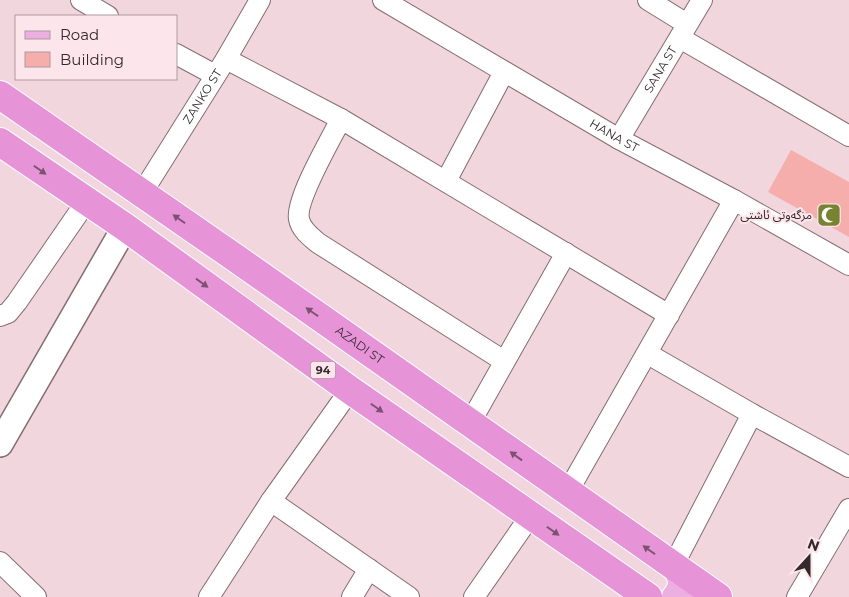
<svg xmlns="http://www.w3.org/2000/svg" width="849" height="597" font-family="Montserrat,'Noto Sans Arabic',sans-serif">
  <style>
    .building { fill: #f5aeac }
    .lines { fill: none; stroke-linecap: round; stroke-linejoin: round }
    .minor-casing { stroke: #866c74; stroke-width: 22 }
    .tertiary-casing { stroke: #866c74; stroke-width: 28 }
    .primary-casing { stroke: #fff; stroke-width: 30 }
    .trunk-casing { stroke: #fff; stroke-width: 30 }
    .minor { stroke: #fff; stroke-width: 20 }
    .tertiary { stroke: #fff; stroke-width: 25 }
    .primary { stroke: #edaee2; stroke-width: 28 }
    .trunk { stroke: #e793d8; stroke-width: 28 }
    .oneway { fill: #7b5371 }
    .labels { text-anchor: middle; stroke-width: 4; stroke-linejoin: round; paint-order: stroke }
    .shield { fill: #fce5eb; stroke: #6f6165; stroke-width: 1 }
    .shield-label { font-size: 11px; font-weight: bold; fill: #33292c }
    .street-label { font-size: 12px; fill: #33292c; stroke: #fce5eb }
    .poi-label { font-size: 12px; fill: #33292c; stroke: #fce5eb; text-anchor: end }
  </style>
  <rect width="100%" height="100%" fill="#f2d6de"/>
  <path class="building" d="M791 150 849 182V237L768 192Z"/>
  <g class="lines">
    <g class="minor-casing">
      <g id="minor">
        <path d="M81 0 108 16"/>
        <path id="s1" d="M383 0 619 139 734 200 849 265"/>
        <path d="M648 0 687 24"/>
        <path d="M680 38 849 136"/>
        <path d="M176 54 215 75"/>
        <path d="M226 59 341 119 669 315"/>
        <path d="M341 119C331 139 295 200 299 219 301 230 311 237 318 243L504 361"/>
        <path id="s2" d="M619 139 702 0"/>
        <path d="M446 181 504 72"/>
        <path id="s3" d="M142 193 226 59 260 0"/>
        <path d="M0 316 8 313 17 302 86 202"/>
        <path d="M648 354 752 414 849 467"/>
        <path d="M470 423 566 253"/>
        <path d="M567 493 734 200"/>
        <path d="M271 501 409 597"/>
        <path d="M0 562 36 597"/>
        <path d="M673 566 752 414"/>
        <path d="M209 597 271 501 350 390"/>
        <path d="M352 597 369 569"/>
        <path d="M474 597 531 515"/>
        <path d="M797 597 849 509"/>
      </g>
    </g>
    <g class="tertiary-casing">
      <path id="tertiary" d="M0 444 125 227"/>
    </g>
    <g class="primary-casing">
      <path id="primary" d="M676 597C684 588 683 579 678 570"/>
    </g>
    <g class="trunk-casing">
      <g id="trunk">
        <path id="s4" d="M0 95 237 259 718 597"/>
        <path d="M0 142 125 227 350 390 648 597"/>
      </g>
    </g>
    <use href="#minor" class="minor"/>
    <use href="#tertiary" class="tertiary"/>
    <use href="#primary" class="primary"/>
    <use href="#trunk" class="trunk"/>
  </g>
  <defs><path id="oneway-solid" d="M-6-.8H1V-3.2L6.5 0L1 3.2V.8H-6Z" transform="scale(1.25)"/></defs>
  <g class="oneway">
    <use href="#oneway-solid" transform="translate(40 170) rotate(35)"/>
    <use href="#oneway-solid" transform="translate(179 219) rotate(-145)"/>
    <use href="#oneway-solid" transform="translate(202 283) rotate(36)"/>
    <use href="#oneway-solid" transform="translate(312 312) rotate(-145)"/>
    <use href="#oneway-solid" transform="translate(377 408) rotate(35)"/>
    <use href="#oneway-solid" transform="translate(516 456) rotate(-144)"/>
    <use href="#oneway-solid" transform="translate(553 531) rotate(35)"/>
    <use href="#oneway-solid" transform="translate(649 550) rotate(-145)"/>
  </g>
  <defs>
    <g id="mosque-square" transform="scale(1.25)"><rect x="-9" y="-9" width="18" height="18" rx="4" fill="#778330" stroke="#fce5eb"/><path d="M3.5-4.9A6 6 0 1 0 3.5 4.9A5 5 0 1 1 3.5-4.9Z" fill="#fff"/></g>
  </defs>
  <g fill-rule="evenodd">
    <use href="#mosque-square" x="829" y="215"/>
  </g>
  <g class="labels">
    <rect class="shield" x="310.5" y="361.5" width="25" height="17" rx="4"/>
    <g class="shield-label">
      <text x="323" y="374">94</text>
    </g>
    <g class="street-label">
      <text dy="4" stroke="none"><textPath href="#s2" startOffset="81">SANA ST</textPath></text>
      <text dy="4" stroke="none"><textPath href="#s3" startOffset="114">ZANKO ST</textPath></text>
      <text dy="4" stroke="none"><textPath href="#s1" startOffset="268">HANA ST</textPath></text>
      <text dy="4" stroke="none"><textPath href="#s4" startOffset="438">AZADI ST</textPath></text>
    </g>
    <g class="poi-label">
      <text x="812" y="219">مزگەوتی ئاشتی</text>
    </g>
  </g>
  <rect x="15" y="15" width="162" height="65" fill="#fce5eb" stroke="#ac9a9f"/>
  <rect x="25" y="31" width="25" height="8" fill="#edaee2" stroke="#ac9a9f"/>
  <text x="60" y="40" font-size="15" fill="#33292c">Road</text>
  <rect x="25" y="52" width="25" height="15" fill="#f5aeac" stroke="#ac9a9f"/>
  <text x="60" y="65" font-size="15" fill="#33292c">Building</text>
  <g transform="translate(809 557) rotate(21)" stroke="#fce5eb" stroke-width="4" paint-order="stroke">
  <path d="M0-4L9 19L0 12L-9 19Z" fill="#33292c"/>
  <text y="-8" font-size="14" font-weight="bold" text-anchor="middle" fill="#33292c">N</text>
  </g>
</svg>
